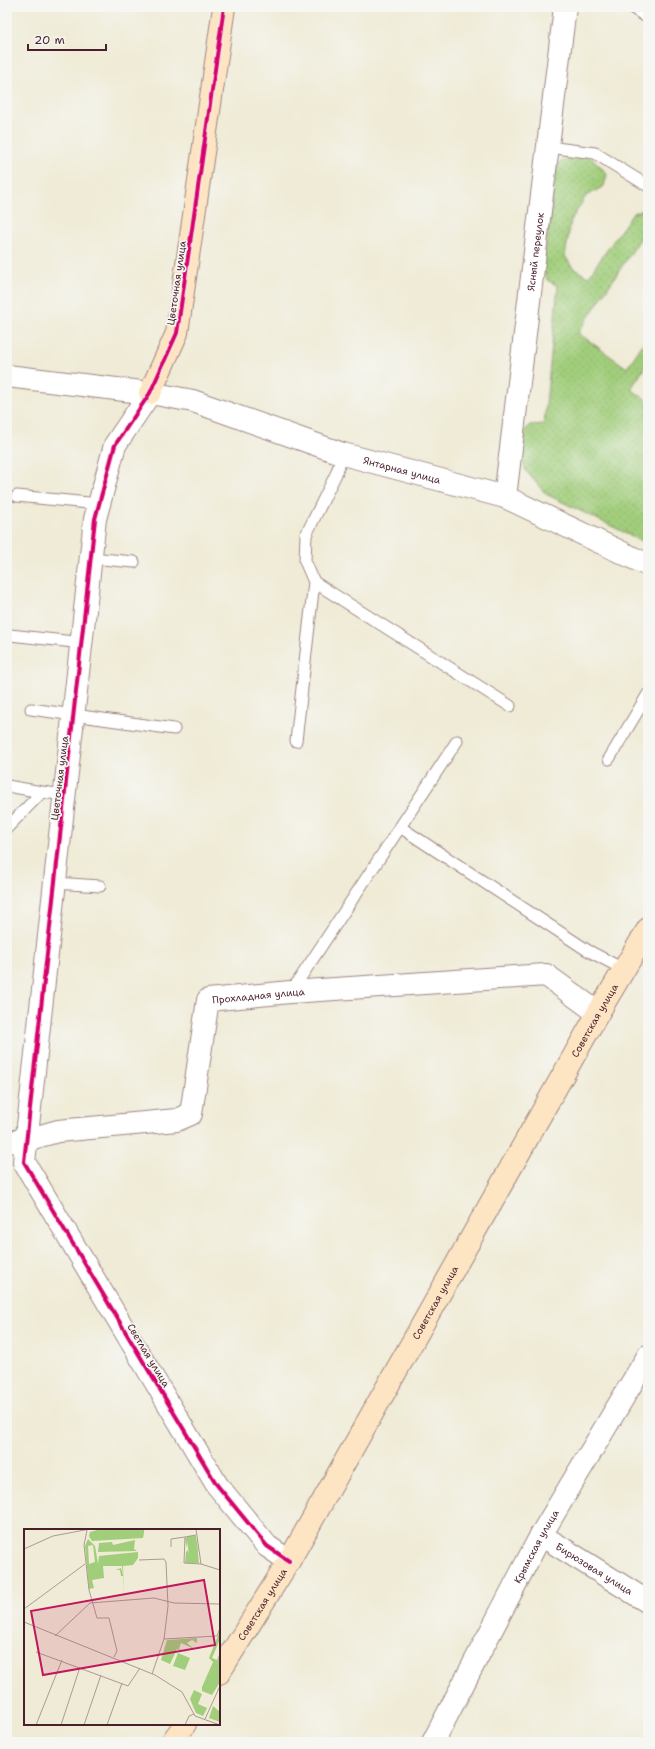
<svg xmlns="http://www.w3.org/2000/svg" width="655" height="1749" font-family="'Shantell Sans',sans-serif">
  <style>
    .grass { fill: url(#grass-dots); stroke: #767653 }
    .lines { fill: none; stroke-linecap: round; stroke-linejoin: round }
    .lane-casing { stroke: #9c8580; stroke-width: 13 }
    .street-casing { stroke: #9c8580; stroke-width: 24 }
    .secondary-casing { stroke: #9c8580; stroke-width: 24 }
    .lane { stroke: #fff; stroke-width: 11 }
    .street { stroke: #fff; stroke-width: 22 }
    .secondary { stroke: #fde5c4; stroke-width: 22 }
    .cycleway-casing { stroke: #f6f6f2; stroke-width: 6 }
    .cycleway { stroke: #d6006c; stroke-width: 4 }
    .labels { text-anchor: middle; stroke-width: 3.5; stroke-linejoin: round; paint-order: stroke }
    .street-label { font-size: 10px; fill: #4a1f2b; stroke: #f6f6f2 }
    .inset-road { fill: none; stroke: #ad9992; stroke-width: 1 }
    .view { fill: #c2185b; fill-opacity: 0.15; stroke: #c2185b; stroke-width: 2 }
    .inset-edge { fill: none; stroke: #4a1f2b; stroke-width: 2 }
  </style>
  <defs>
    <pattern id="grass-dots" width="8" height="8" patternUnits="userSpaceOnUse"><rect width="8" height="8" fill="#a1ce7b"/><path d="M2 2h.1M6 6h.1" fill="none" stroke="#8cb06a" stroke-width="1.8" stroke-linecap="round"/></pattern>
  </defs>
  <rect width="100%" height="100%" fill="#f6f6f2"/>
  <filter id="ink" filterUnits="userSpaceOnUse"><feTurbulence type="fractalNoise" baseFrequency=".025" numOctaves="2"/><feDisplacementMap in="SourceGraphic" scale="8" xChannelSelector="R" yChannelSelector="G"/><feConvolveMatrix kernelMatrix="1 2 1 2 8 2 1 2 1" color-interpolation-filters="sRGB"/></filter>
  <filter id="wash" filterUnits="userSpaceOnUse"><feTurbulence type="fractalNoise" baseFrequency=".012" numOctaves="4" result="noise"/><feDisplacementMap in="SourceGraphic" scale="16" xChannelSelector="R" yChannelSelector="G"/><feGaussianBlur stdDeviation="0.9" result="paint"/><feColorMatrix in="noise" values="0 0 0 0 0 0 0 0 0 0 0 0 0 0 0 0 0 1.4 0 .05"/><feComposite in="paint" operator="in"/></filter>
  <g filter="url(#wash)">
    <rect width="100%" height="100%" fill="#efebd6"/>
    <path class="grass" d="M585 156 594 160 607 174 604 186 586 196 571 220 565 256 573 268 588 277 633 213 648 209V227L578 333 627 368 648 336V362L631 389 648 401V544L546 494 526 471 522 458 524 432 530 425 544 424 558 286 547 280 543 269 557 165 568 157Z"/>
  </g>
  <g filter="url(#ink)">
    <g class="lines">
      <g class="lane-casing">
        <path id="lane" d="M631 7 648 18
          M548 147 595 153 648 186
          M343 454 336 474 306 535 305 561 314 582 510 706
          M17 496 99 504
          M91 558 134 562
          M10 635 83 643
          M31 709 174 729
          M296 741 314 582
          M609 759 648 694
          M7 786 42 792
          M400 827 587 950 623 969
          M7 828 42 792 65 795
          M55 883 100 886
          M291 992 457 741"/>
      </g>
      <g class="street-casing">
        <g id="street">
          <path id="s1" d="M7 376 150 393 193 401 343 454 505 497 648 565"/>
          <path d="M150 393 115 445 95 519 24 1162 217 1485 267 1546 289 1561"/>
          <path id="s2" d="M505 497 565 7"/>
          <path id="s3" d="M7 1142 26 1140 58 1131 177 1120 191 1114 208 1000 290 992 546 975 598 1013"/>
          <path id="s4" d="M541 1535 648 1602"/>
          <path id="s5" d="M433 1742 541 1535 648 1356"/>
        </g>
      </g>
      <g class="secondary-casing">
        <g id="secondary">
          <path d="M150 393 177 333 224 7"/>
          <path id="s6" d="M219 1673 289 1561 598 1013 648 929"/>
          <path d="M172 1742 185 1724"/>
        </g>
      </g>
      <use href="#lane" class="lane"/>
      <use href="#street" class="street"/>
      <use href="#secondary" class="secondary"/>
      <g class="cycleway-casing">
        <path id="cycleway" d="M224 7 177 333 150 393 115 445 95 519 24 1162 217 1485 267 1546 289 1561"/>
      </g>
      <use href="#cycleway" class="cycleway"/>
    </g>
  </g>
  <g class="labels">
    <g class="street-label">
      <text dy="4" stroke="none"><textPath href="#s2" startOffset="247">Ясный переулок</textPath></text>
      <text transform="translate(176 283) rotate(-82)" y="4">Цветочная улица</text>
      <text dy="4" stroke="none"><textPath href="#s1" startOffset="408">Янтарная улица</textPath></text>
      <text transform="translate(59 778) rotate(-83)" y="4">Цветочная улица</text>
      <text dy="4" stroke="none"><textPath href="#s3" startOffset="353">Прохладная улица</textPath></text>
      <text dy="4" stroke="none"><textPath href="#s6" startOffset="753">Советская улица</textPath></text>
      <text dy="4" stroke="none"><textPath href="#s6" startOffset="429">Советская улица</textPath></text>
      <text transform="translate(149 1355) rotate(59)" y="4">Светлая улица</text>
      <text dy="4" stroke="none"><textPath href="#s5" startOffset="221">Крымская улица</textPath></text>
      <text dy="4" stroke="none"><textPath href="#s4" startOffset="63">Бирюзовая улица</textPath></text>
      <text dy="4" stroke="none"><textPath href="#s6" startOffset="81">Советская улица</textPath></text>
    </g>
  </g>
  <g transform="translate(24 1529)">
    <rect width="196" height="196" fill="#efebd6"/>
    <path d="M77 0H120V4L119 9 68 12 65 7 66 3ZM164 7H172L175 34H161L162 23 164 21 165 25 170 13 163 12V19L161 10ZM64 10 71 17 74 35 75 27 114 23V29L109 36 99 37 100 66 99 47H97L96 41H92L97 39 99 46 98 37H79L80 49 68 51 70 59 65 60 61 17ZM69 16 71 33 65 35 64 17ZM111 11 110 20 113 22 74 23 75 14 88 13 89 16ZM195 104 196 110 188 129 193 131 196 123V153L188 166 178 162V158L189 133 185 129ZM173 109V114L168 111 163 114 170 120 157 114 155 120 167 125 153 120 146 135 137 131 143 111ZM154 124 166 129 161 141 149 137ZM170 161 178 165 174 175 183 179 179 187 172 184 166 170ZM189 177 196 183V193L185 189Z" fill="#a1ce7b" fill-rule="evenodd"/>
    <path d="M163 12H173L174 24 171 28 165 25Z" fill="#a1ce7b"/>
    <path class="inset-road" d="M172 0 177 35 196 41M63 1 60 16 65 61 73 89H85L93 122 90 128M172 6 161 8 160 34 177 35M147 18V10L161 8M0 20 29 7 66 0M115 31 140 30 142 33 144 77 140 110 128 145M0 80 61 35M0 93 131 146 158 163 171 187 196 196M31 107 66 74 130 69 150 74 196 75M140 110 193 107 196 99M12 123 104 157 116 139M181 190 196 157M12 196 38 131M37 196 56 138M60 196 77 146M83 196 98 154M161 196 165 187 170 185"/>
    <path class="view" d="M180 51 191 116 19 146 7 82Z"/>
    <rect width="196" height="196" class="inset-edge"/>
  </g>
  <rect width="655" height="1749" fill="none" stroke="#f6f6f2" stroke-width="24"/>
  <path d="M28 44v6h78v-6" fill="none" stroke="#4a1f2b" stroke-width="2"/>
  <text x="34" y="44" font-size="12" fill="#4a1f2b" stroke="#f6f6f2" stroke-width="3" paint-order="stroke">20 m</text>
</svg>
